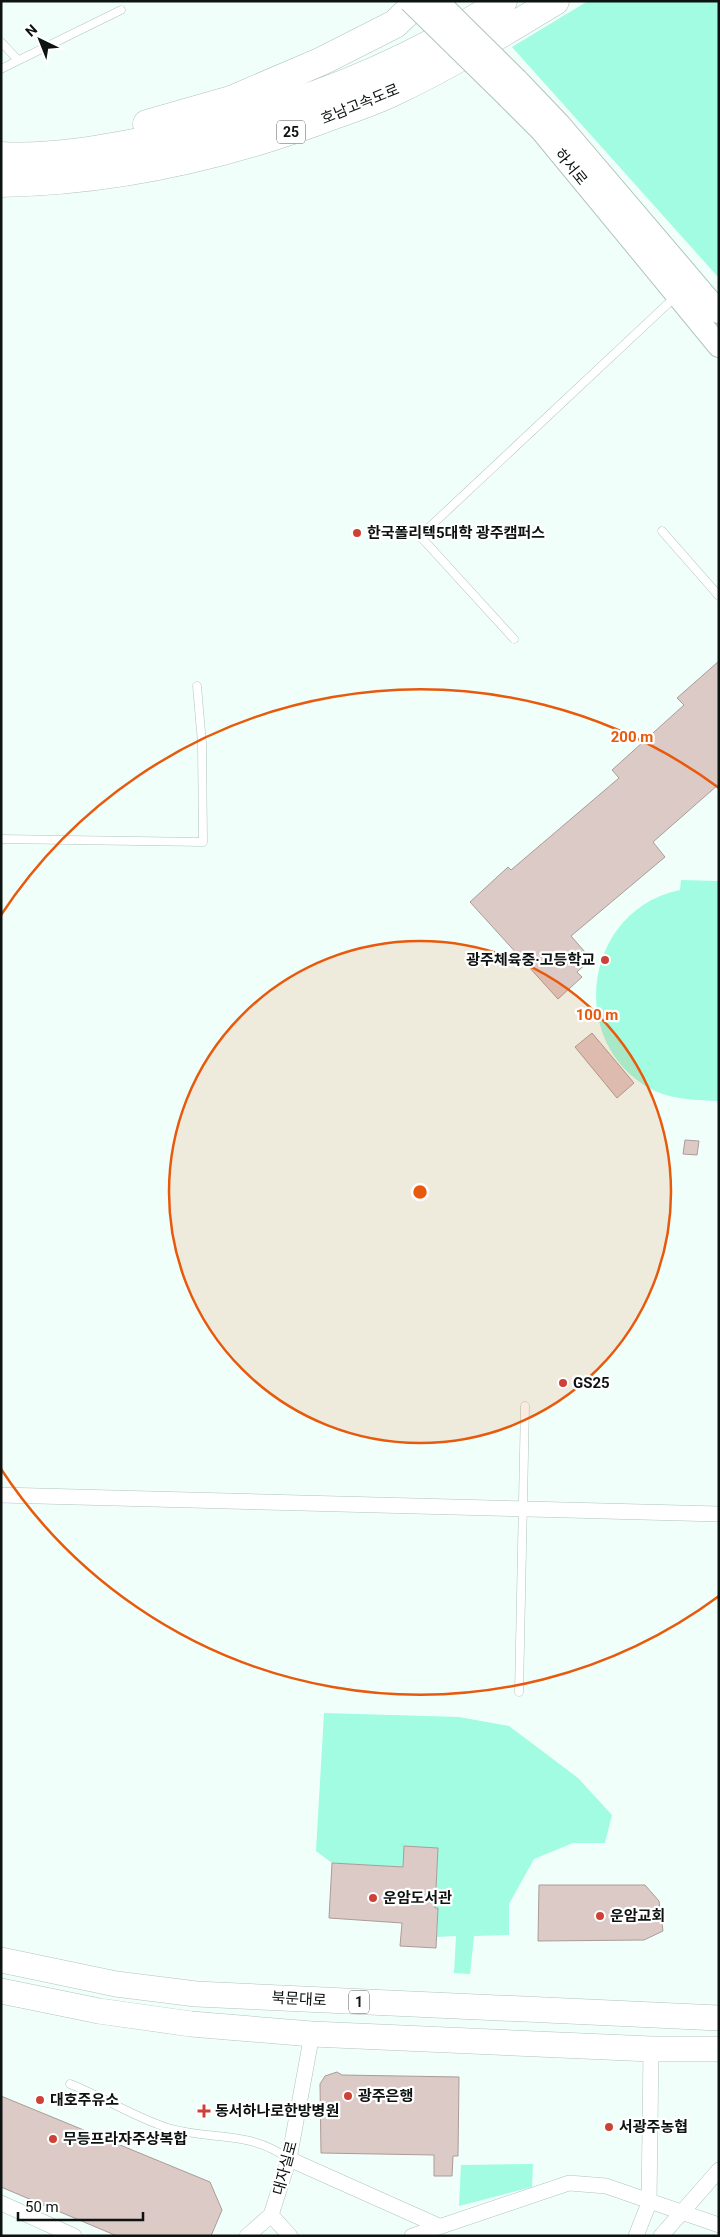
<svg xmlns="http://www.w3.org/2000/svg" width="720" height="2237" font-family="Roboto,'Noto Sans KR',sans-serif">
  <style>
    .green { fill: #a1fce2 }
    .building { fill: #dccac7; stroke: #ac9b98 }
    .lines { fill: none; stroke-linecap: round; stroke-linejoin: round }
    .lane-casing { stroke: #b2c3bd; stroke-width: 9 }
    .street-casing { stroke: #b2c3bd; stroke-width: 16 }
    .secondary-casing { stroke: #b2c3bd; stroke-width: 24 }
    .primary-casing { stroke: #b2c3bd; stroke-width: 26 }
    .highway-casing { stroke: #b2c3bd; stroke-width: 29 }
    .lane { stroke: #fff; stroke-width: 8 }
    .street { stroke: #fff; stroke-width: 15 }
    .secondary { stroke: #fff; stroke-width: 22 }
    .primary { stroke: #fff; stroke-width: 25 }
    .highway { stroke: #fff; stroke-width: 28 }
    .secondary-bridge-casing { stroke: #b2c3bd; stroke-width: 24; stroke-linecap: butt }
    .secondary-bridge { stroke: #fff; stroke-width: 22 }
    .ring { fill: none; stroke: #e8590c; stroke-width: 2.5 }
    .poi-dot { fill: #ce4136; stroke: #fff; stroke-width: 2 }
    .labels { text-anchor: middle; stroke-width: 4.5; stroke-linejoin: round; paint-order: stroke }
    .shield { fill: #fff; stroke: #565a58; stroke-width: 1 }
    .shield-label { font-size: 14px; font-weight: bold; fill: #0d1311 }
    .street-label { font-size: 15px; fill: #0d1311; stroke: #fff }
    .poi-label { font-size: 15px; font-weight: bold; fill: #0d1311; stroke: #fff; text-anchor: start }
    .centre { fill: #e8590c; stroke: #fff; stroke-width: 2.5 }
    .ring-label { font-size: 15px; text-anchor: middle; font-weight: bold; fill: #e8590c; stroke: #fff; stroke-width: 4.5; stroke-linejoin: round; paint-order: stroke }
  </style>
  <rect width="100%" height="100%" fill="#f0fffa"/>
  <path class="green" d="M588 1H719V278L512 47Z
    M681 880 719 881V1101C697 1100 675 1100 655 1091 565 1047 582 910 680 890Z
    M324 1713 459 1717 509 1726 578 1778 612 1815 605 1843H573L534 1859 509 1904V1935L474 1936 470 1974 454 1973 456 1936 437 1937 438 1908 416 1907 436 1888 438 1848 404 1846 403 1867 332 1863 316 1851Z
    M533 2164 532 2187 459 2206 461 2165Z"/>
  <path class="building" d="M719 661V784L653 842 665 857 571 936 591 959 577 972 582 977 558 999 470 902 508 867 511 870 619 778 612 770 684 705 677 698Z
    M592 1033 634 1083 617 1098 575 1047Z
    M685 1140 699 1141 697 1155 683 1154Z
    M404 1846 438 1848 435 1908H438L436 1948 400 1946 402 1923 329 1918 332 1863 403 1867Z
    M539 1885H645L659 1901 663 1931 644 1940 538 1941Z
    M337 2072 342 2075 459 2077 458 2156H453L452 2176H434V2155L321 2153 320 2084 325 2076Z
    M1 2096 210 2182 222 2210 211 2236H117L1 2187Z"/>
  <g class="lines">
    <g class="lane-casing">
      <path id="lane" d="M1 42 18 60
        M1 69 121 10
        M662 531 719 596
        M514 639 420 536 675 297
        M1 839 203 842 202 743 197 686
        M519 1692 525 1406
        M70 2084C103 2097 134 2117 168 2128 213 2141 249 2130 289 2159"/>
    </g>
    <g class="street-casing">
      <path id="street" d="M1 1495 719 1514
        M289 2159 439 2226
        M1 2203 74 2236
        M247 2236 271 2215
        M290 2236 271 2215 289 2159 312 2034
        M412 2236 569 2183 606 2186 719 2225
        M636 2236 649 2203 651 2049
        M661 2236 719 2170"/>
    </g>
    <g class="secondary-casing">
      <path id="secondary" d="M517 80 559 124 719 312
        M508 97 542 131 719 346"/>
    </g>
    <g class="primary-casing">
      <path id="primary" d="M1 1960 116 1984 196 1994 719 2018
        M1 1991 99 2011 191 2024 312 2034 651 2049H719"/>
    </g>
    <g class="highway-casing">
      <path id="highway" d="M147 124 231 100 322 61 395 24 419 1
        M1 156C49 159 98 150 145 141 272 117 394 73 503 1
        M1 183C116 181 230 155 337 114 356 107 375 101 393 92 449 66 502 33 555 1"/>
    </g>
    <use href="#lane" class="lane"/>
    <use href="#street" class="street"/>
    <use href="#secondary" class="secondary"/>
    <use href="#primary" class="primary"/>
    <use href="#highway" class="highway"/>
    <g class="secondary-bridge-casing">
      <path id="secondary-bridge" d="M410 1 508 97
        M437 1 517 80"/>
    </g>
    <use href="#secondary-bridge" class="secondary-bridge"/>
  </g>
  <circle cx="420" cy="1192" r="251" fill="#e8590c" fill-opacity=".12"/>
  <g class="ring">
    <circle cx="420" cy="1192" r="251"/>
    <path d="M719 1596A502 502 0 0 1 1 1469M1 915A502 502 0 0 1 719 788"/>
  </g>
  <g class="poi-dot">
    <circle cx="357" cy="533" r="5"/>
    <circle cx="605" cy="960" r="5"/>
    <circle cx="563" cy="1383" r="5"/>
    <circle cx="373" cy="1898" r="5"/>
    <circle cx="600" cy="1916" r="5"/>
    <circle cx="348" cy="2096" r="5"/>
    <circle cx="40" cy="2100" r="5"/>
    <path d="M201.5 2103.5h5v5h5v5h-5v5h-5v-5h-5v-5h5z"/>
    <circle cx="609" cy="2127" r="5"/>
    <circle cx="53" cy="2139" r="5"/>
  </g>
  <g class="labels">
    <g class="shield">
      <rect x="277" y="120.5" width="28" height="23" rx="4"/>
      <rect x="349" y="1990.5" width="20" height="23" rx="4"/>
    </g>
    <g class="shield-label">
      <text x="291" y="137">25</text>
      <text x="359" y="2007">1</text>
    </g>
    <g class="street-label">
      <text transform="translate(360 104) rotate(-22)" y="5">호남고속도로</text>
      <text transform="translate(571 167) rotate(51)" y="5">하서로</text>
      <text transform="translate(299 1999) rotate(3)" y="5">북문대로</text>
      <text transform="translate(285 2168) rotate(-75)" y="5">대자실로</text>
    </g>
    <g class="poi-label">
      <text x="367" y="538">한국폴리텍5대학 광주캠퍼스</text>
      <text x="595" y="965" text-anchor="end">광주체육중·고등학교</text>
      <text x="573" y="1388">GS25</text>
      <text x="383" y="1903">운암도서관</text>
      <text x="610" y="1921">운암교회</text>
      <text x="358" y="2101">광주은행</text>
      <text x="50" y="2105">대호주유소</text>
      <text x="215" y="2116">동서하나로한방병원</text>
      <text x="619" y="2132">서광주농협</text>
      <text x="63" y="2144">무등프라자주상복합</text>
    </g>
  </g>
  <circle cx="420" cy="1192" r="8" class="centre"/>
  <g class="ring-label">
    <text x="632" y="742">200 m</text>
    <text x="597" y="1020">100 m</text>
  </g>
  <rect width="720" height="2237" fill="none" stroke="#0d1311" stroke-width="5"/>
  <g transform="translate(40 40) rotate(317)" stroke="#ffffff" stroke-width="4" paint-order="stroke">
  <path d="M0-4L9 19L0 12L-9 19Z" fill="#0d1311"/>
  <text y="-8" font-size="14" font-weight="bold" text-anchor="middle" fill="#0d1311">N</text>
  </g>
  <path d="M18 2212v8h125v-8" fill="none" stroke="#0d1311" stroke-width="2.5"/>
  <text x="25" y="2212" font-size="15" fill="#0d1311" stroke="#ffffff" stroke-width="4" paint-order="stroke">50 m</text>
</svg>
